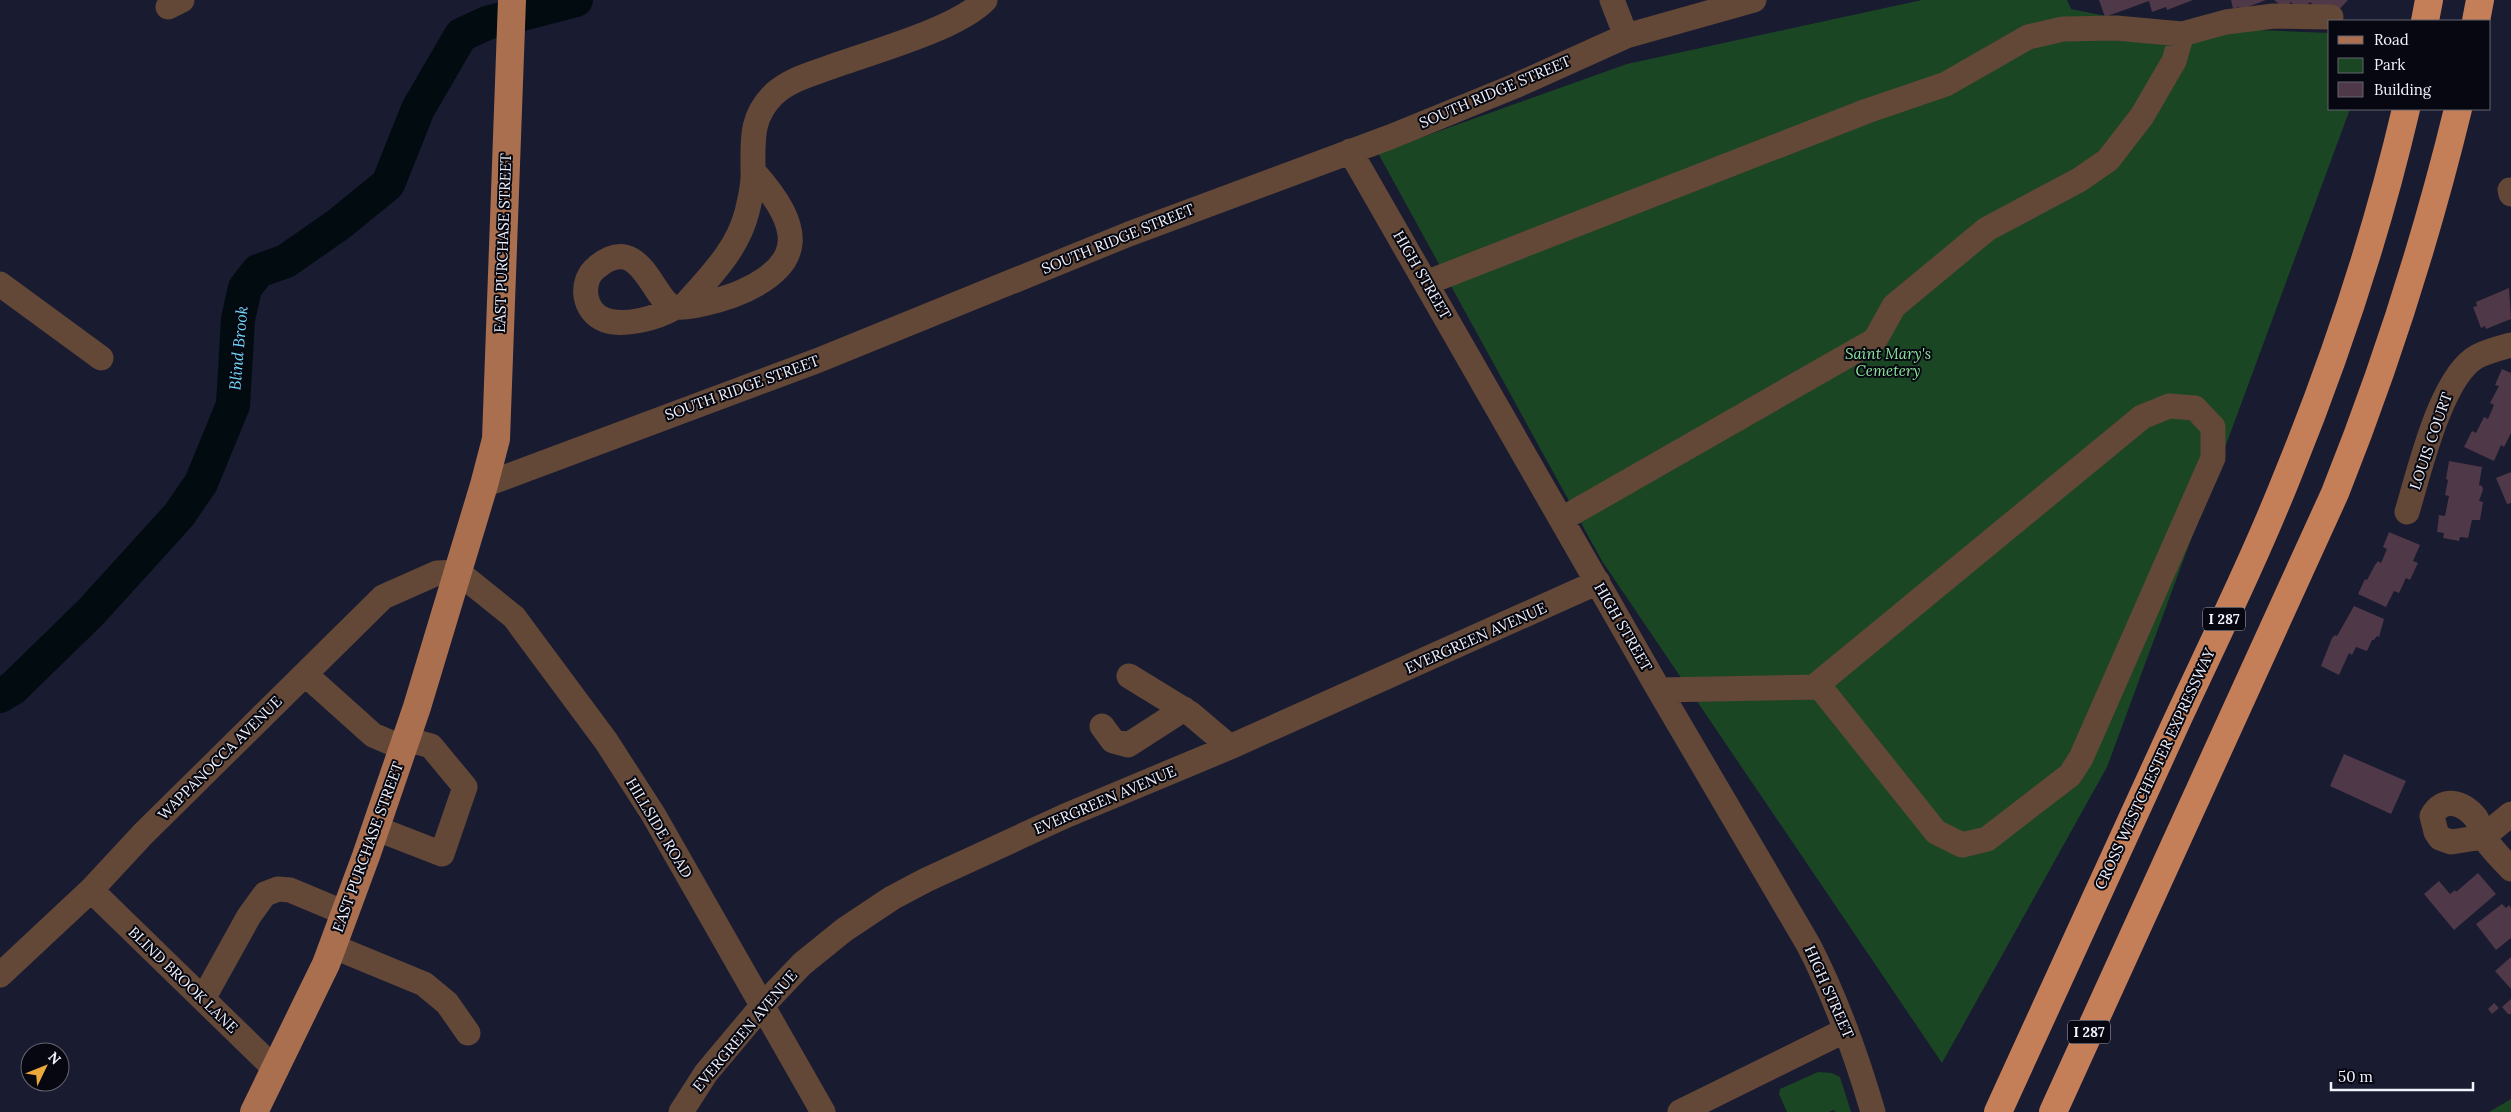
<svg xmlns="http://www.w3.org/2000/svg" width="2511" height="1112" font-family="Lora,serif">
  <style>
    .green { fill: #1b4624 }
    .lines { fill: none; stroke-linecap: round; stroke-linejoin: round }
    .river { stroke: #020b0f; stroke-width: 34 }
    .building { fill: #4f3848 }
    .minor { stroke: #634737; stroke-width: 25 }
    .major { stroke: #aa6f4f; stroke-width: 28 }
    .highway { stroke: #c57f58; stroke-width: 28 }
    .labels { text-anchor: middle; stroke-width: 4; stroke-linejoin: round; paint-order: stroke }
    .shield { fill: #060710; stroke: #aaacb5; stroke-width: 1 }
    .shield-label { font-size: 14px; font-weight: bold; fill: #f1f3fc }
    .street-label { font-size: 15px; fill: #f1f3fc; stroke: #060710 }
    .park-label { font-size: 15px; font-style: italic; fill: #8ce59c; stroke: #060710 }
    .water-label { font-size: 16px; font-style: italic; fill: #70d7f8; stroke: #060710 }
  </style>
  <rect width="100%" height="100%" fill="#191b31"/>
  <path class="green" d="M1922 0H2067L2071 9 2155 26 2330 33V109H2350L2107 767 1942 1063 1602 561 1378 153 1627 64Z
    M1818 1072 1832 1073 1840 1077 1851 1112H1835L1834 1110 1829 1112H1787L1779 1094 1780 1089Z
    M2511 1099V1112H2489Z"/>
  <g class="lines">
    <path class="river" d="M0 696 13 688 91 612 179 515 201 483 233 405 238 319 245 288 258 271 286 261 339 224 388 184 418 109 461 35 487 23 576 0"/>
  </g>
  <path class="building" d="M2099 0H2193L2167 10 2166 7 2152 12 2149 1 2105 17Z
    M2231 0H2266L2240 10 2239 7 2233 9Z
    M2274 0H2348L2335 14 2320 11 2310 2 2301 12 2291 2 2285 9Z
    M2509 288 2511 319 2486 329 2485 326 2481 328 2473 307 2477 306 2476 302Z
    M2502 369 2511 373V433L2504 447 2501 445 2494 461 2464 447 2472 431 2476 433 2484 417 2488 419 2494 405 2490 403 2499 386 2495 385Z
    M2449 461 2482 467 2479 485 2482 486 2483 490 2479 501 2483 502 2480 520H2472L2468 538 2460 537 2459 541 2443 538 2444 533 2437 532 2439 515 2445 516 2449 496 2445 495 2448 480 2446 479Z
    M2511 472V503L2507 504 2496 478Z
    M2389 532 2420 545 2413 561 2418 563 2410 580 2406 578 2399 593 2394 591 2386 607 2358 594 2365 579 2367 580 2375 565 2378 561 2381 563 2387 549 2383 547Z
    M2354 606 2384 619 2379 637 2377 636 2374 640H2372L2367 651 2356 647 2352 655 2349 653 2339 675 2321 666 2332 638 2335 635 2337 636Z
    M2344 754 2406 781 2391 814 2330 786Z
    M2478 873 2496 894 2454 930 2424 894 2439 881 2450 894 2455 890 2456 892Z
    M2502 904 2506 908 2509 905 2511 908V938L2496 950 2476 924Z
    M2511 957V989L2495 971Z
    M2511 999V1014H2508L2502 1007Z
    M2494 1003 2499 1008 2492 1014 2488 1009Z"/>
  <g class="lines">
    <path class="minor" d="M1612 0 1626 36
      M168 7 182 0
      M2182 34 2226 22 2274 16 2331 17
      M1350 151 1659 690 1808 944C1836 998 1856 1054 1873 1112
      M2510 190 2511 194
      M1426 283 1867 111 1946 84 2028 37 2063 29 2116 28 2182 34 2174 61 2142 116 2108 160 2079 180 1987 229 1894 306 1875 340 1562 519
      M0 284 101 358
      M684 306C709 277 737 251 747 212 750 200 754 184 753 171 753 140 750 118 774 94 788 81 808 75 825 69 868 53 956 30 985 0
      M674 308C657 318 624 327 605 320 583 312 579 281 597 267 642 230 653 304 675 307 689 309 720 300 734 295 809 265 802 226 754 172
      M484 485 819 360 1129 234 1390 137 1515 86 1626 36 1754 0
      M2407 512C2419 473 2441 375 2478 356 2488 351 2500 348 2511 345
      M305 674 373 735 403 748
      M1129 676 1191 714 1230 747
      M1659 690 1820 687 1936 832 1962 845 1987 839 2070 775 2081 758 2213 458V427L2195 408 2169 406 2142 417 1814 687
      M1102 726 1113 741 1128 745 1184 709
      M2511 814 2483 837 2451 842 2440 838 2436 832 2432 816C2443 796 2463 802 2476 818 2479 823 2480 831 2483 836 2490 848 2502 859 2511 869
      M375 828 442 854 465 787 431 746 406 739
      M91 890 276 1070
      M332 946 424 984 447 1003 468 1033
      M0 975 91 890 143 834 383 597 437 573 458 572 514 617 606 741 653 814 823 1112
      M203 999 249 916 265 894 278 889 290 890 345 913
      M681 1112 706 1073 763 1005 802 964 844 930 892 898 926 880 1065 816 1230 747 1598 582
      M1680 1112 1846 1030"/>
    <path class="major" d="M254 1112 326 964 366 856 417 707 484 485 496 439 512 0"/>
    <path class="highway" d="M2425 21 2429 0
      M2476 21 2480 0
      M1998 1112C2057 983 2116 854 2175 725 2214 641 2255 558 2289 472 2337 354 2377 233 2406 109
      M2053 1112 2335 493C2385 368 2426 240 2458 109"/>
  </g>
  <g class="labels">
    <g class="shield">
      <rect x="2203" y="607.5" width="42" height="23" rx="4"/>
      <rect x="2068" y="1020.5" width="42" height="23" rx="4"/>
    </g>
    <g class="shield-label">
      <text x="2224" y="624">I 287</text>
      <text x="2089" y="1037">I 287</text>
    </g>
    <g class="street-label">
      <text transform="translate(1495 92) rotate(-23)" y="5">SOUTH RIDGE STREET</text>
      <text transform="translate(1118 239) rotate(-22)" y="5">SOUTH RIDGE STREET</text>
      <text transform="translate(503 243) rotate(-88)" y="5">EAST PURCHASE STREET</text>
      <text transform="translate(1422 275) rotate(60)" y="5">HIGH STREET</text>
      <text transform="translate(742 388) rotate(-20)" y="5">SOUTH RIDGE STREET</text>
      <text transform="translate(2431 441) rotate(-71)" y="5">LOUIS COURT</text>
      <text transform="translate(1623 627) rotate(60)" y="5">HIGH STREET</text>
      <text transform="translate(1476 638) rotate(-24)" y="5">EVERGREEN AVENUE</text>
      <text transform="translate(220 758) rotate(-45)" y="5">WAPPANOCCA AVENUE</text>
      <text transform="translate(2155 769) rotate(-65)" y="5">CROSS WESTCHESTER EXPRESSWAY</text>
      <text transform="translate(1105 800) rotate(-23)" y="5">EVERGREEN AVENUE</text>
      <text transform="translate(659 828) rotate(59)" y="5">HILLSIDE ROAD</text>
      <text transform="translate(368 847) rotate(-70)" y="5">EAST PURCHASE STREET</text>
      <text transform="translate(183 980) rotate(44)" y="5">BLIND BROOK LANE</text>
      <text transform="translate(1829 992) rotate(66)" y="5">HIGH STREET</text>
      <text transform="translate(745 1031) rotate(-50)" y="5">EVERGREEN AVENUE</text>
    </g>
    <g class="park-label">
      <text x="1888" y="359">Saint Mary's<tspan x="1888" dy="17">Cemetery</tspan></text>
    </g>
    <g class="water-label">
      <text transform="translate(238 348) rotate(-85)" y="6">Blind Brook</text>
    </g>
  </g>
  <rect x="2328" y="20" width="162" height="90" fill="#060710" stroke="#64656e"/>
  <rect x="2338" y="36" width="25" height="8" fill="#aa6f4f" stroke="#64656e"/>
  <text x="2374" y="45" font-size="15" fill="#f1f3fc">Road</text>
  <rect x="2338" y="58" width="25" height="15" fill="#1b4624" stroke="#64656e"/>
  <text x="2374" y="70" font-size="15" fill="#f1f3fc">Park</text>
  <rect x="2338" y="82" width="25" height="15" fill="#4f3848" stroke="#64656e"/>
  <text x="2374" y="95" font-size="15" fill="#f1f3fc">Building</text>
  <g transform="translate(45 1067) rotate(47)"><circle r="24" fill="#060710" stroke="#64656e"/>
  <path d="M0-4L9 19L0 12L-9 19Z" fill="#eda83c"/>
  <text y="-8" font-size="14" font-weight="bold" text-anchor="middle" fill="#f1f3fc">N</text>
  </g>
  <path d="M2331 1082v8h142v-8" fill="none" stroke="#f1f3fc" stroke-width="2.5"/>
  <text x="2338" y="1082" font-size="15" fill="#f1f3fc" stroke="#060710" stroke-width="4" paint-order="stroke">50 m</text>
</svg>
